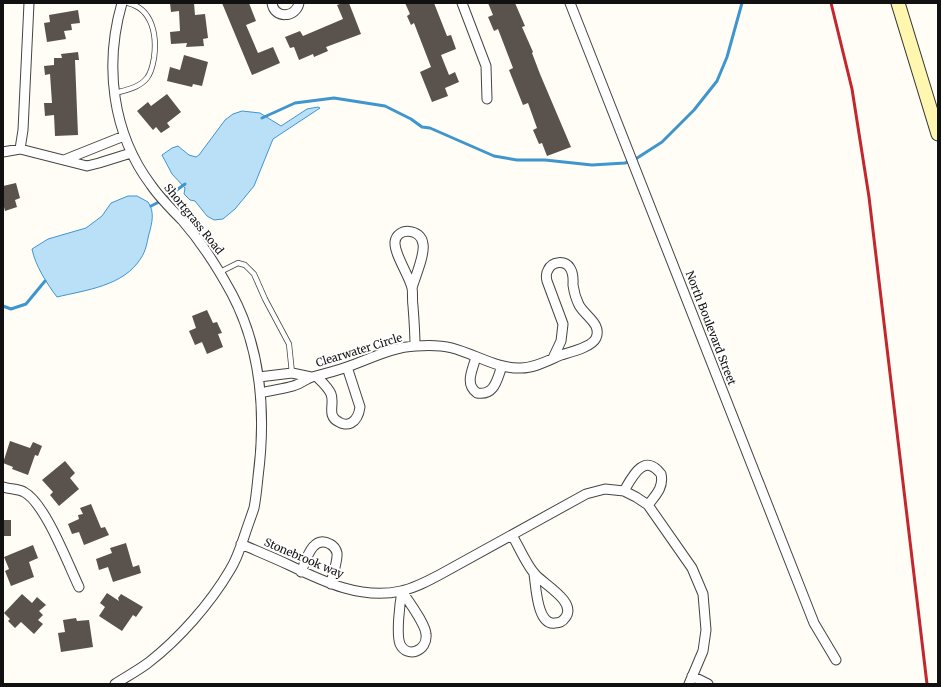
<svg xmlns="http://www.w3.org/2000/svg" width="941" height="687" font-family="Merriweather,serif">
  <style>
    .water { fill: #b9e0f7; stroke: #3f96cf }
    .lines { fill: none; stroke-linecap: round; stroke-linejoin: round }
    .stream { stroke: #3f96cf; stroke-width: 3 }
    .building { fill: #5a524d }
    .service-casing { stroke: #444; stroke-width: 6 }
    .minor-casing { stroke: #444; stroke-width: 11 }
    .secondary-casing { stroke: #333; stroke-width: 15 }
    .service { stroke: #fff; stroke-width: 4.5 }
    .minor { stroke: #fff; stroke-width: 9 }
    .secondary { stroke: #fff6b0; stroke-width: 13 }
    .rail { stroke: #c4262e; stroke-width: 3 }
    .labels { text-anchor: middle; stroke-width: 4; stroke-linejoin: round; paint-order: stroke }
    .street-label { font-size: 11px; fill: #111; stroke: #fff }
  </style>
  <rect width="100%" height="100%" fill="#fffdf5"/>
  <path class="water" d="M318 107 320 108 273 139 254 186 235 209 223 219 214 220 207 216 195 201 190 200 184 194 185 188 172 174 162 155 172 148 178 146 189 155 196 157 199 155 225 120 233 114 242 111 260 113 281 126 307 109Z
    M128 196H137L148 202C155 212 152 223 149 234 147 242 146 251 141 258 124 286 86 290 57 297 47 284 35 265 32 249L48 239 86 228 102 216 111 203Z"/>
  <g class="lines">
    <path class="stream" d="M262 118 295 103 334 98 385 106 411 119 422 127 430 128 494 156 517 160H545L592 165 625 163 634 160 662 142 694 110 717 81 727 57 742 3
      M151 206 163 200 185 184
      M3 306 11 309 26 304 45 281"/>
  </g>
  <path class="building" d="M170 3H194L195 15 205 14 208 38 203 39 204 46 186 47 187 43 171 44 170 32 180 31 179 11 171 12Z
    M222 3H249L256 21 246 25 258 53 273 47 280 63 252 75Z
    M343 3H349L361 34 326 47 328 51 314 57 313 54 299 60 294 47 290 48 285 37 300 31 303 36 343 19 337 5Z
    M405 3H434L447 36 451 35 456 49 441 55 449 75 455 72 459 82 445 88 448 96 432 102 420 72 431 67 414 23 411 25 407 16 410 14Z
    M488 3H515L525 26 522 27 533 52 532 53 540 74 571 147 547 156 542 143 539 144 533 130 537 128 528 103 523 105 509 70 513 68 498 29 494 31 488 17 493 15Z
    M78 10 80 23 71 24 72 30 64 31 66 39 47 42 44 23 50 22 49 15Z
    M78 52 79 60H75L78 135 55 136 54 115 45 116 44 103H52L50 74 45 75 44 66 54 65V58H62L61 54Z
    M184 55 208 62 202 86 193 84 192 87 167 81 170 67 180 70Z
    M167 94 181 112 167 123 170 127 161 133 156 127 153 130 137 111 148 102 151 106Z
    M16 183 20 198 15 200 17 207 5 211 3 203V186Z
    M207 310 213 323 217 322 222 333 218 334 223 347 207 354 202 342 195 345 189 331 196 328 192 316Z
    M10 441 30 448 33 442 42 446 38 456 35 455 28 475 12 469 13 467 3 463Z
    M65 461 75 473 70 478 79 489 59 506 50 495 53 492 42 480Z
    M91 504 101 528 105 527 109 535 84 545 79 532 72 534 68 524 79 519 78 515 83 514 80 508Z
    M3 520H11V536H3Z
    M126 543 133 567 139 565 141 573 113 582 108 567 99 570 96 559 112 553 110 548Z
    M33 545 38 558 29 562 34 577 11 586 5 571 9 569 4 557Z
    M107 593 119 601 118 598 121 594 143 607 136 617 133 615 122 631 99 616 105 607 100 603Z
    M22 594 32 603 37 597 46 605 39 611 43 615 38 620 43 624 34 634 21 622 15 628 8 621 10 619 4 613Z
    M76 618 77 621 89 620 93 647 61 652 58 633 65 632 63 620Z"/>
  <g class="lines">
    <g class="service-casing">
      <path id="service" d="M115 93C126 90 139 88 147 78 151 73 153 64 154 58 157 36 153 9 128 3
        M220 272 238 263 245 265 254 274 265 299 289 344 292 373"/>
    </g>
    <g class="minor-casing">
      <path id="minor" d="M272 3C274 19 296 18 299 3
        M462 3 486 66 487 99
        M570 3 814 623 836 660
        M20 149 23 130 29 3
        M3 152 20 149 87 166 99 163 131 153
        M64 160 124 136
        M412 288C415 277 425 255 423 244 421 228 397 227 395 242 394 254 409 275 412 288 413 293 412 300 413 306 414 319 415 332 415 346
        M476 357C473 369 464 384 477 393 495 396 497 379 502 366
        M316 376C321 381 328 387 331 394 335 404 326 416 339 422 342 424 347 425 351 423 357 420 359 414 360 407L347 367
        M259 377 292 373 311 377
        M261 393C272 390 283 389 293 386 300 384 306 379 312 377 324 374 336 371 347 367 370 359 392 347 416 346 428 345 440 345 452 348 475 354 497 369 521 368 535 368 549 360 561 355 571 352 592 347 596 338 602 324 585 316 579 305 576 299 574 292 573 285 573 279 574 274 570 268 565 260 552 261 548 270 546 273 546 277 547 281L563 324 561 341 553 358
        M3 487C9 489 19 489 24 492 45 503 68 564 79 587
        M624 491C632 477 644 452 661 474 664 487 656 495 648 505
        M512 535C518 545 527 566 535 574 543 584 578 602 565 618 563 621 559 623 555 623 537 626 536 586 534 574
        M241 544C257 551 274 558 289 565 324 582 362 600 401 591 415 588 428 581 441 574L586 494 605 489 624 491 636 497 648 505 692 568 703 594 706 630 703 651 689 684
        M301 572C306 561 312 534 330 544 334 546 336 549 337 553 338 561 332 576 331 584
        M402 591C408 601 425 623 426 634 428 651 407 659 400 644 396 634 400 602 402 591Z
        M692 676 708 684
        M115 684C126 677 137 671 148 663 179 639 210 604 230 570 237 559 241 546 245 534 248 525 251 517 254 508 256 498 257 487 258 477 266 415 262 351 232 294 218 268 202 243 182 220 171 209 160 198 151 185 112 133 104 65 122 3"/>
    </g>
    <g class="secondary-casing">
      <path id="secondary" d="M898 3 938 134"/>
    </g>
    <use href="#service" class="service"/>
    <use href="#minor" class="minor"/>
    <use href="#secondary" class="secondary"/>
    <path class="rail" d="M831 3 852 89 869 197 927 684"/>
  </g>
  <g class="labels">
    <g class="street-label">
      <text transform="translate(194 219) rotate(51)" y="4">Shortgrass Road</text>
      <text transform="translate(711 328) rotate(69)" y="4">North Boulevard Street</text>
      <text transform="translate(359 350) rotate(-17)" y="4">Clearwater Circle</text>
      <text transform="translate(304 558) rotate(23)" y="4">Stonebrook way</text>
    </g>
  </g>
  <rect width="941" height="687" fill="none" stroke="#111111" stroke-width="8"/>
</svg>
